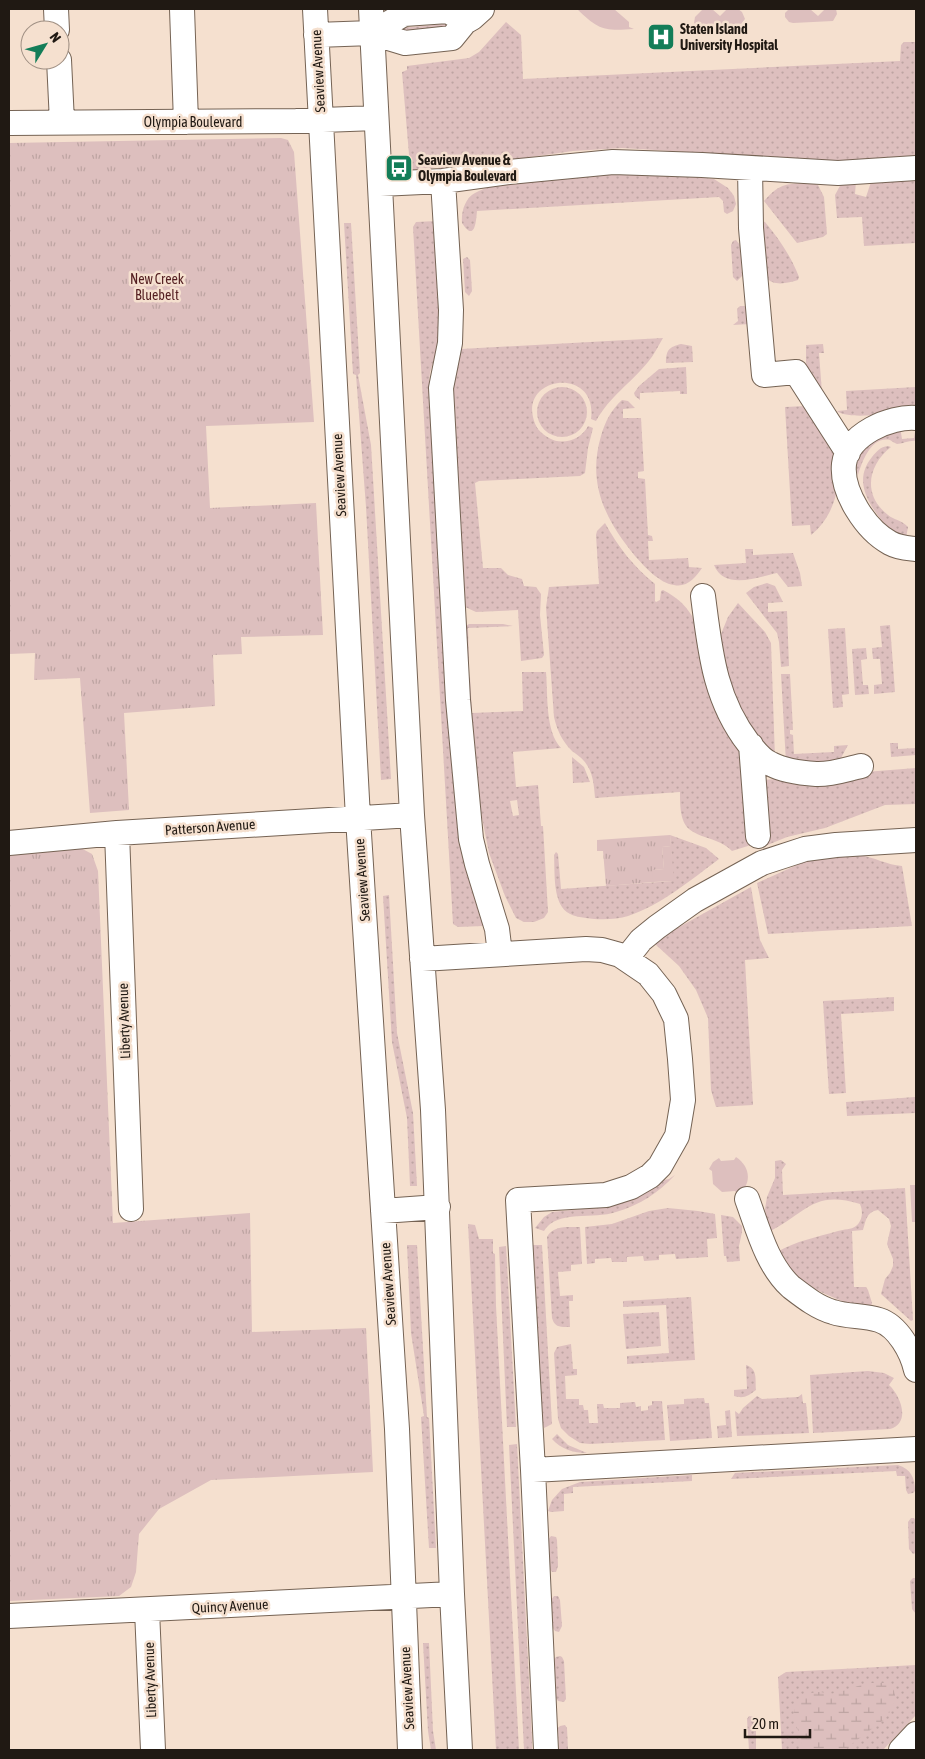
<svg xmlns="http://www.w3.org/2000/svg" width="925" height="1759" font-family="'Asap Condensed',sans-serif">
  <style>
    .grass { fill: url(#grass-dots); fill-rule: evenodd }
    .wetland { fill: url(#wetland-marsh) }
    .park { fill: url(#park-tufts) }
    .garden { fill: #ddbfbe }
    .lines { fill: none; stroke-linecap: round; stroke-linejoin: round }
    .minor-casing { stroke: #756354; stroke-width: 26 }
    .minor { stroke: #fff; stroke-width: 24 }
    .labels { text-anchor: middle; stroke-width: 5; stroke-linejoin: round; paint-order: stroke }
    .poi-label { font-size: 14px; font-weight: bold; fill: #201913; stroke: #f5e0cf; text-anchor: start }
    .street-label { font-size: 14px; fill: #201913; stroke: #f5e0cf }
    .park-label { font-size: 14px; fill: #541f21; stroke: #f5e0cf }
  </style>
  <defs>
    <pattern id="grass-dots" width="8" height="8" patternUnits="userSpaceOnUse" patternTransform="scale(1.25)"><rect width="8" height="8" fill="#ddbfbe"/><path d="M2 2h.1M6 6h.1" fill="none" stroke="#bda4a2" stroke-width="1.8" stroke-linecap="round"/></pattern>
    <pattern id="wetland-marsh" width="20" height="14" patternUnits="userSpaceOnUse" patternTransform="scale(1.25)"><rect width="20" height="14" fill="#ddbfbe"/><path d="M1 5h8M5 5V1M11 12h8M15 12V8" fill="none" stroke="#bda4a2"/></pattern>
    <pattern id="park-tufts" width="24" height="20" patternUnits="userSpaceOnUse" patternTransform="scale(1.25)"><rect width="24" height="20" fill="#ddbfbe"/><path d="M3 7l-1-3M5 7V3M7 7l1-3M15 17l-1-3M17 17v-4M19 17l1-3" fill="none" stroke="#bda4a2"/></pattern>
  </defs>
  <rect width="100%" height="100%" fill="#f5e0cf"/>
  <path class="grass" d="M506 22 521 35 523 79 900 61 901 45 904 42H916V157L850 162 622 148 573 151 467 166 440 171 438 166 430 169 431 173 411 178 402 72 407 70V66L469 58 479 52Z
    M444 24 449 26 402 35 401 28Z
    M613 173 670 174 714 179 728 188 734 196 736 204 733 211 727 214 724 212 723 201 719 197 477 211C476 221 475 243 462 223 461 212 465 198 475 193 494 182 519 182 540 180 564 178 588 176 613 173Z
    M916 179V243L864 246 862 217 837 218 835 195 841 184 856 181 855 194 866 197 871 182Z
    M812 183 818 185 824 197 827 234 823 237 797 243 764 201C781 182 787 184 812 183Z
    M436 221 441 339 430 372 429 383 444 653 465 851 483 926 458 927 453 924 413 227 416 222Z
    M762 221 765 222C779 239 791 256 799 277L798 280C788 283 773 287 766 277Z
    M344 223H351L360 373 358 375 371 445 391 779 381 780 366 507 356 375 353 374Z
    M736 240 740 245 742 276 737 281 733 277 731 245 733 241Z
    M467 257 470 260 472 291 469 296 465 292 463 259Z
    M740 306H750V324L733 325 738 321 737 309Z
    M663 338C658 346 654 355 648 362 630 384 610 396 596 421L591 419C598 367 523 375 533 417 535 427 540 433 549 438 562 446 581 440 588 426L593 428 588 448 585 473 580 476 479 481 475 483 483 568H501L508 575 522 579 524 586 536 587 541 594 540 615 544 655 542 658 521 661 518 610 476 612 463 606 452 398 454 378 461 349Z
    M681 344 692 346 693 362 666 363C666 350 669 347 681 344Z
    M823 344 824 353H819L822 393 806 366V345Z
    M686 367 687 394H680V391L640 393V400L635 396 634 393 639 386 659 369Z
    M537 412a25 25 0 1 1 50 0a25 25 0 1 1-50 0Z
    M916 387V410C900 412 849 421 837 411L847 410 846 391Z
    M622 400 628 401 635 408 623 409V418H641L644 471 638 472V478L645 479 648 535 652 536 653 541H648L649 560 688 558 689 567 702 568C696 577 687 588 674 585 659 583 645 567 635 556 605 519 587 484 601 436 605 422 611 410 622 400Z
    M806 406C816 423 831 441 836 461 843 486 832 519 811 535L810 525 792 526 785 407Z
    M916 426V441C910 440 902 444 897 444 894 443 892 441 890 440 871 436 862 462 858 475L855 466 862 448 900 427 902 439 914 438Z
    M888 446 891 447C868 465 862 495 888 515 894 520 902 520 908 527L906 538C894 536 887 526 879 517 865 498 855 478 872 457 877 451 880 447 888 446Z
    M605 523C618 547 634 567 655 584V601L656 602 660 600 661 591 663 590C676 597 684 603 692 616L741 746 751 845 732 851C719 836 689 839 683 820 680 812 680 801 680 792L595 798C594 785 593 771 584 761 581 757 576 754 572 751 562 741 557 730 554 717L546 607 549 587 599 584 596 535 597 531Z
    M745 549H753V555L793 553 800 573 802 586 788 587 777 573C756 578 724 590 714 565L746 563Z
    M767 583 775 586 783 602 768 603V612L787 611 789 666 781 667 779 642 777 633 746 593 754 587Z
    M738 603 765 632 771 643 775 758 743 723 719 656 721 634 728 617Z
    M503 624 513 626 468 628 469 664 467 662 464 627 469 624Z
    M890 625 895 692 874 694V685L882 684 880 659H873L872 648 882 647 880 626Z
    M845 628 849 694 842 695 843 707 833 708 828 629Z
    M866 648 867 659 861 660 863 685H868L869 694 855 695 852 649Z
    M522 672H546C548 695 545 731 561 748L513 752 516 787 538 785 541 826H543L548 912 544 918 534 922H524L516 918 505 896 489 853 479 803 467 681 470 677 472 713 523 711ZM517 800 519 815 513 816 510 801Z
    M781 674H790L793 730H790V734L793 735 794 754 834 752V746L848 745 841 758 834 763H786Z
    M890 743H898V749L916 748V755L891 757Z
    M572 757 584 767 590 782 573 783Z
    M916 768V804L885 805 825 828 787 837 765 846 760 788 763 780Z
    M670 835 706 848 719 859C691 880 661 905 628 916 616 920 598 920 586 918 578 917 567 915 562 907 553 893 555 871 554 855L556 852 558 854 561 889 673 881Z
    M859 855C874 857 887 865 902 866L912 926 768 934 757 883 808 860Z
    M751 887 760 940 769 958 745 960 753 1105 716 1107 711 1090 708 1018 696 990 679 966 655 944 663 936Z
    M389 895 397 1033 413 1113 417 1186H410L407 1118 392 1042 383 896Z
    M894 997V1011L841 1014 846 1093 829 1094 823 1001Z
    M915 1097 916 1113 847 1116 846 1102Z
    M781 1160 786 1164 782 1170 783 1195 905 1188 913 1320 911 1321 881 1294 885 1279 890 1273 893 1266V1259L887 1244 891 1226 889 1219 878 1210C866 1212 866 1221 863 1230L852 1231 854 1287H866L868 1290 872 1303 871 1306C855 1308 844 1302 830 1296 802 1284 794 1276 777 1252 796 1241 817 1237 838 1231 844 1229 851 1230 856 1226 863 1220 863 1211 860 1204 812 1189 805 1215 768 1232L765 1209 767 1197 775 1178V1161Z
    M675 1175C658 1193 640 1205 616 1212 594 1220 557 1209 544 1231L535 1228 544 1217 552 1212 612 1206 638 1196 658 1181 669 1179Z
    M668 1208 698 1211 715 1214 717 1238 707 1239 708 1257 676 1259 675 1254 659 1255V1260L644 1261 643 1256 627 1257V1262H612L611 1258 595 1259V1263L587 1264 585 1227 612 1224 649 1211Z
    M721 1215 733 1217 742 1226V1232L739 1246 740 1261 727 1262 726 1256H724Z
    M468 1224 475 1225 479 1239H493V1253L495 1254 496 1306 519 1750H496Z
    M580 1227 582 1264 571 1265V1271L558 1272 560 1296 573 1295V1301H569L570 1327C561 1327 555 1328 552 1318L547 1237C553 1225 568 1227 580 1227Z
    M407 1245H417L427 1417 429 1418 436 1548H429L421 1417 424 1416 411 1333Z
    M533 1245H542L552 1424 544 1428 542 1419Z
    M506 1246 516 1427H507L499 1247Z
    M691 1297 695 1360 627 1364V1356L669 1353 666 1305 623 1307V1301Z
    M659 1312 661 1346 626 1349 623 1314Z
    M571 1344 573 1369H577V1375L565 1376 566 1399H579V1405H583L584 1410H588L589 1423H598L597 1404H603L604 1408H620V1403L635 1402 636 1407 641 1406V1411L648 1410V1406L652 1405V1401H662L665 1440 590 1444 580 1443 569 1436 561 1428 558 1419 554 1353 557 1347Z
    M746 1365C758 1369 755 1379 756 1390 748 1396 744 1399 734 1396V1390L747 1389Z
    M868 1371 884 1373 894 1378 889 1385C901 1396 911 1423 890 1429L813 1433 810 1375Z
    M802 1394 803 1403H806L809 1433 737 1436 735 1411 739 1414 743 1408 757 1396 762 1399 798 1397Z
    M704 1398 705 1403H709L712 1438 670 1441 667 1405 684 1404V1399Z
    M730 1410 732 1437 718 1438 717 1426 726 1425 725 1411Z
    M557 1434 568 1445 587 1453C573 1453 561 1449 552 1439Z
    M517 1444 532 1739V1750H524L509 1445Z
    M898 1465C911 1469 915 1478 915 1491L913 1493 908 1494 906 1490 905 1476H897L896 1471 731 1479 735 1473Z
    M692 1475V1481L573 1487V1493L564 1494V1511L551 1512 548 1511 552 1500 562 1489 580 1482Z
    M911 1518H914L916 1521V1553L913 1554 909 1549 908 1522Z
    M551 1536 556 1537 557 1540 558 1566 556 1572H552L549 1568 548 1540Z
    M913 1578H916V1614L912 1609 910 1581Z
    M554 1596H558L560 1600 562 1626 559 1632 555 1631 553 1628 551 1600Z
    M423 1643H429L433 1731 436 1750H431L428 1731Z
    M560 1656 562 1657 564 1661 566 1699 564 1702 558 1701 556 1698 554 1660 556 1657Z
    M916 1665V1715L883 1750H782L778 1677 786 1672Z
    M749 1716 754 1717 756 1720V1750H749L747 1719Z
    M565 1725 567 1728 568 1750H559L558 1728 560 1726Z"/>
  <path class="wetland" d="M868 1683H886L893 1688 895 1694V1701L891 1710 885 1719 844 1750H801C803 1737 796 1729 794 1717 793 1703 806 1692 819 1692 823 1692 827 1694 830 1694 840 1693 857 1686 868 1683Z"/>
  <path class="park" d="M281 138 288 140 294 152 314 422 206 426 210 508 316 503 323 635 241 637 242 654 213 655 215 706 124 713 129 810 90 813 80 678 34 680 35 653 9 654V143Z
    M670 835 671 846 662 847 664 869 653 870V882L606 886 603 851H597V840Z
    M77 846 92 854 98 871 113 1223 250 1213 252 1332 366 1328 373 1472 211 1480 159 1509 139 1534 136 1572 131 1587 119 1596 9 1601V853Z"/>
  <path class="garden" d="M577 9H614L629 22V27L634 29C603 31 599 30 577 9Z
    M703 9H712L720 16 727 9H738L742 12 745 19 741 24 737 25 698 27 694 23 695 17Z
    M789 9H810L818 16 825 9H836L837 14 833 21 793 23 789 22 785 17V13Z
    M671 846 674 881 653 882 652 870 664 869 662 847Z
    M736 1157C751 1167 752 1184 738 1195L735 1191 722 1192 713 1184 712 1171 709 1169 713 1162 719 1158 721 1161 734 1160Z
    M910 1185H915L916 1222H912Z"/>
  <g class="lines">
    <g class="minor-casing">
      <path id="minor" d="M56 9 57 30
        M182 9 186 122
        M315 9 358 818 397 1429 410 1750
        M371 9 412 815 433 1110 452 1594 460 1750
        M372 33 404 14 448 11 465 22
        M316 35 372 33 405 43 452 38 465 22 472 18 482 9
        M59 60 62 122
        M9 123 296 121 376 118
        M750 168 751 228 764 375 796 372 848 453
        M443 181 451 310 450 343 441 388 458 700 471 839 477 864 497 929 500 954
        M380 184 443 181 509 172 613 162 702 165 838 173 916 168
        M916 418C890 416 848 434 844 464 841 492 866 530 890 543 899 548 907 548 916 549
        M703 596C710 650 714 699 749 744 756 752 761 760 771 764 784 771 801 773 816 774 830 775 847 769 861 766
        M751 745 758 836
        M117 833 131 1209
        M9 843 117 833 412 815
        M422 959 586 949 602 950 620 955 648 974 664 994 676 1019 680 1059 683 1100 677 1136 660 1166 650 1176 631 1187 606 1195 518 1200 533 1470 546 1750
        M626 959 641 940 657 927 695 900 762 863 805 849 836 845 916 840
        M747 1199C758 1229 767 1265 791 1287 804 1297 818 1308 833 1312 848 1317 864 1315 879 1320 898 1326 912 1352 916 1370
        M383 1211 438 1207
        M533 1470 916 1449
        M147 1610 153 1750
        M9 1616 452 1594
        M901 1750 916 1734"/>
    </g>
    <use href="#minor" class="minor"/>
  </g>
  <defs>
    <g id="hospital-square" transform="scale(1.4375)"><rect x="-9" y="-9" width="18" height="18" rx="4" fill="#137d58" stroke="#f5e0cf"/><path d="M-5-5h3v3.5h4V-5h3V5h-3V1.5h-4V5h-3Z" fill="#fff"/></g>
    <g id="bus-square" transform="scale(1.4375)"><rect x="-9" y="-9" width="18" height="18" rx="4" fill="#137d58" stroke="#f5e0cf"/><path d="M-5-6H5V4H4V6H2V4H-2V6H-4V4H-5ZM-3.5-4V0h7V-4ZM-3.5 1.2v1.5H-2V1.2ZM2 1.2v1.5H3.5V1.2Z" fill="#fff"/></g>
  </defs>
  <g fill-rule="evenodd">
    <use href="#hospital-square" x="661" y="37"/>
    <use href="#bus-square" x="399" y="168"/>
  </g>
  <g class="labels">
    <g class="poi-label">
      <text x="680" y="34">Staten Island<tspan x="680" dy="16">University Hospital</tspan></text>
      <text x="418" y="165">Seaview Avenue &amp;<tspan x="418" dy="16">Olympia Boulevard</tspan></text>
    </g>
    <g class="street-label">
      <text transform="translate(318 71) rotate(-93)" y="5">Seaview Avenue</text>
      <text x="193" y="127">Olympia Boulevard</text>
      <text transform="translate(339 475) rotate(-93)" y="5">Seaview Avenue</text>
      <text transform="translate(210 827) rotate(-4)" y="5">Patterson Avenue</text>
      <text transform="translate(362 880) rotate(-94)" y="5">Seaview Avenue</text>
      <text transform="translate(124 1021) rotate(-92)" y="5">Liberty Avenue</text>
      <text transform="translate(388 1284) rotate(-94)" y="5">Seaview Avenue</text>
      <text transform="translate(230 1606) rotate(-3)" y="5">Quincy Avenue</text>
      <text transform="translate(150 1680) rotate(-92)" y="5">Liberty Avenue</text>
      <text transform="translate(407 1688) rotate(-93)" y="5">Seaview Avenue</text>
    </g>
    <g class="park-label">
      <text x="157" y="284">New Creek<tspan x="157" dy="16">Bluebelt</tspan></text>
    </g>
  </g>
  <rect width="925" height="1759" fill="none" stroke="#201913" stroke-width="20"/>
  <g transform="translate(45 45) rotate(53)"><circle r="24" fill="#f5e0cf" stroke="#a09084"/>
  <path d="M0-4L9 19L0 12L-9 19Z" fill="#137d58"/>
  <text y="-8" font-size="14" font-weight="bold" text-anchor="middle" fill="#201913">N</text>
  </g>
  <path d="M745 1729v8h65v-8" fill="none" stroke="#201913" stroke-width="2.5"/>
  <text x="752" y="1729" font-size="15" fill="#201913" stroke="#f5e0cf" stroke-width="4" paint-order="stroke">20 m</text>
</svg>
